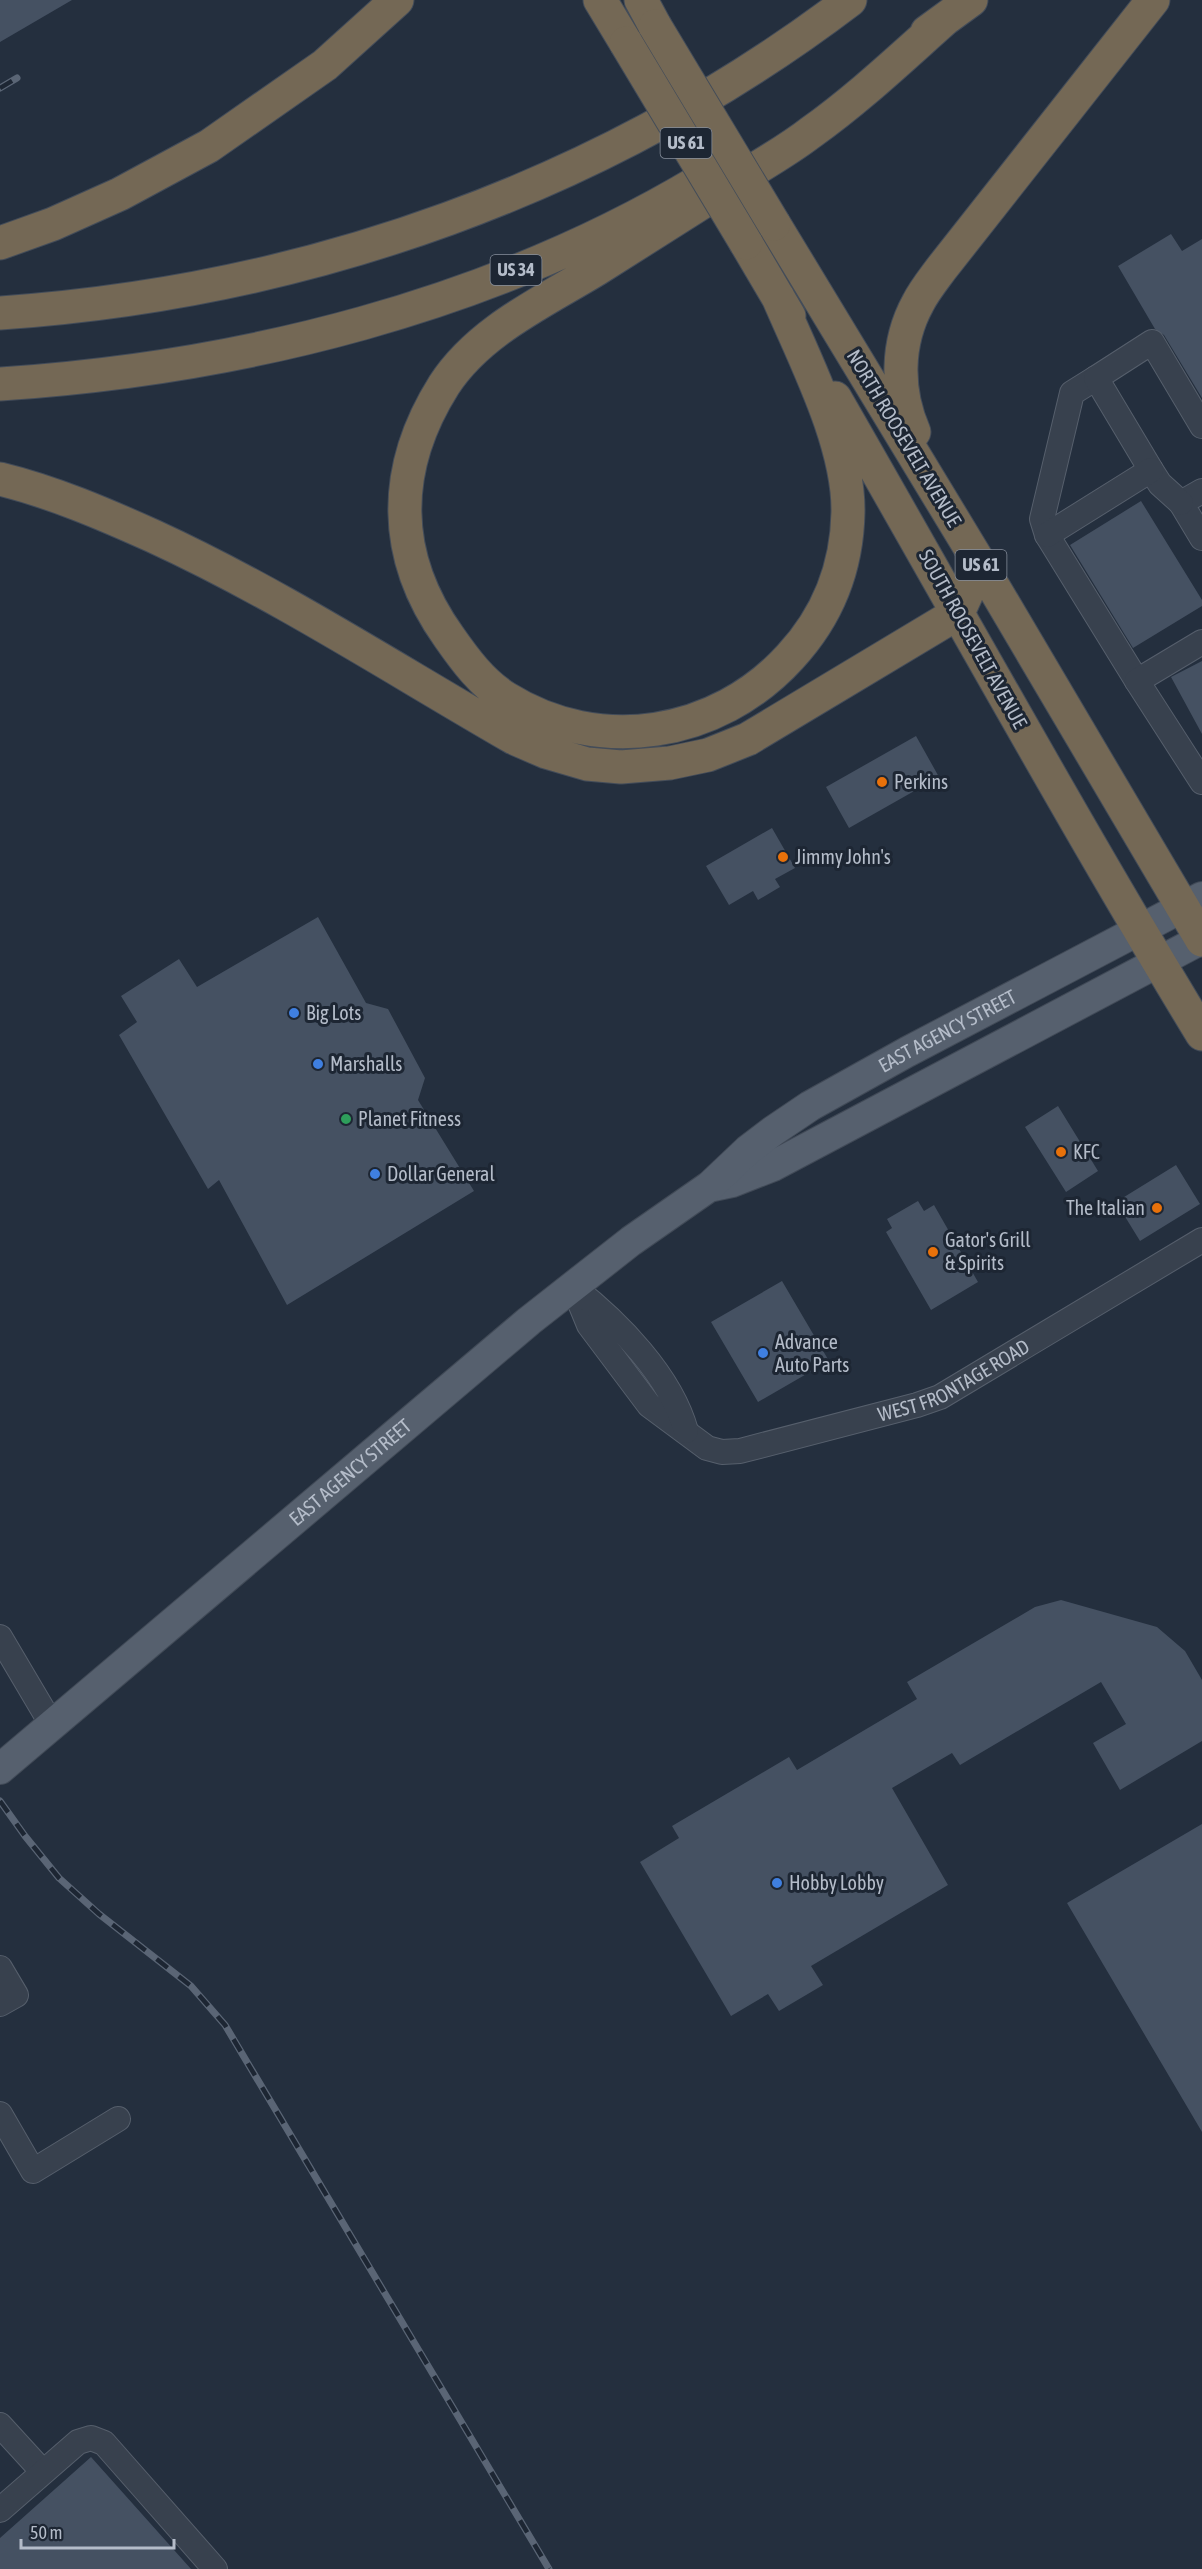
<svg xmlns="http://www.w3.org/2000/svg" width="1202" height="2569" font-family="'Asap Condensed',sans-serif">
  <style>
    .building { fill: #455162 }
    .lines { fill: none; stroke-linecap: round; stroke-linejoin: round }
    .minor-casing { stroke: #565f6c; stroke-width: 26 }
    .major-casing { stroke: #414a57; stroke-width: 32 }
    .highway-casing { stroke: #434c59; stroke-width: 35 }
    .minor { stroke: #38414e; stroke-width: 24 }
    .major { stroke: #56606e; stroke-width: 30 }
    .highway { stroke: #746855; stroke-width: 33 }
    .rail-casing { stroke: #5a6575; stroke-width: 7 }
    .rail { stroke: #1d2633; stroke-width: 4.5; stroke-dasharray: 14; stroke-linecap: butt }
    .highway-bridge-casing { stroke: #434c59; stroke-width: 35; stroke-linecap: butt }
    .highway-bridge { stroke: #746855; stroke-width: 33 }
    .food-dot { fill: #e8710a; stroke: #1d2633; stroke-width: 2 }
    .shop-dot { fill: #3f7fe0; stroke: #1d2633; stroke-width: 2 }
    .leisure-dot { fill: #2e9e5b; stroke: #1d2633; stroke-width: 2 }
    .labels { text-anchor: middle; stroke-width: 6; stroke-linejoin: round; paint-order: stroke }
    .shield { fill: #1d2633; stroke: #878f9c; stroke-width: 1.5 }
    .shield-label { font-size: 18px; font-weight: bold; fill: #b4bcc9 }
    .street-label { font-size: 20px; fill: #b4bcc9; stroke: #1d2633 }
    .poi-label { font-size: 20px; fill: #b4bcc9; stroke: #1d2633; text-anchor: start }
  </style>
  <rect width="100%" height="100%" fill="#242f3e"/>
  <path class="building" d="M0 0H72L0 42Z
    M1171 234 1182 251 1202 239V398L1164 335 1155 329 1118 266Z
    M1141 501 1202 600V606L1133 648 1070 545Z
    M1202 661V734L1171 677Z
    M916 736 939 777 849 828 826 787Z
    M772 828 795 868 775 879 780 887 758 900 753 891 729 905 706 866Z
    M318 917 366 1003 388 1009 425 1078 418 1100 474 1191 287 1305 219 1180 208 1189 119 1035 137 1022 121 996 179 959 197 987Z
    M1058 1106 1098 1171 1066 1192 1025 1127Z
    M1176 1165 1200 1204 1140 1241 1116 1202Z
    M918 1201 924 1211 934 1205 978 1282 931 1310 886 1232 892 1228 887 1219Z
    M782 1281 829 1361 758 1402 711 1322Z
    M1061 1600 1157 1627 1185 1651 1202 1680V1741L1120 1790 1093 1743 1126 1724 1101 1682 960 1765 952 1753 892 1788 948 1885 811 1966 823 1985 779 2011 768 1994 731 2016 640 1862 679 1838 672 1826 789 1757 797 1770 917 1699 907 1682 1035 1607Z
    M1202 1824V2132L1067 1903Z
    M91 2457 191 2569H0V2538Z"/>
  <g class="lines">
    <g class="minor-casing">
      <g id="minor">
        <path d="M1096 378 1072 393 1042 519 1047 535 1137 681"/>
        <path d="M1202 491 1181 503 1202 538"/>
        <path d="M1181 503 1160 484 1151 470 1096 378 1152 342 1202 426"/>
        <path d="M1047 535 1151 470"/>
        <path d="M1202 642 1137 681 1202 782"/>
        <path id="s1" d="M573 1286 589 1325 649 1405 707 1448 722 1452 740 1451 917 1405 940 1397 1202 1240"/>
        <path d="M573 1287C618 1322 671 1376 686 1431"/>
        <path d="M0 1637 52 1725"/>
        <path d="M0 1968 16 1995 0 2004"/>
        <path d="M0 2114 33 2171 118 2119"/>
        <path d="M0 2425 43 2472"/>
        <path d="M0 2510 78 2442 91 2438 104 2443 215 2569"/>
      </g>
    </g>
    <g class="major-casing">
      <g id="major">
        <path d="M713 1186 732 1182 773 1166 1202 939"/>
        <path id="s2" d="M0 1769 529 1321 631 1241 710 1186 748 1150 773 1131 810 1106 907 1052 1202 897"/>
      </g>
    </g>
    <g class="highway-casing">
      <path id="highway" d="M600 0 626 43
        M641 0 655 26
        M927 32 971 0
        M774 224 980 564 1202 940
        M0 243 53 224 120 194 209 146 325 65 397 0
        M746 243 789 316
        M778 297C805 360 849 444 848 512 847 569 828 616 790 657 717 737 599 756 506 698 482 683 465 660 449 637 391 556 391 469 444 385 479 331 543 302 597 269 645 239 692 209 739 179 763 164 788 150 810 133 858 99 901 58 945 19
        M0 313C308 292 604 187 850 0
        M0 384C242 368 491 306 701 180
        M835 398C957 610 1075 825 1202 1034
        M914 432C896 391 896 343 918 303 924 291 933 280 941 269L1153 0
        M0 479C53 492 104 514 153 536 279 594 394 669 514 738L546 752 587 764 621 767 670 763 708 755 748 739 958 613 980 564"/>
    </g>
    <use href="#minor" class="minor"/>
    <use href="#major" class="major"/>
    <use href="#highway" class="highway"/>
    <g class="rail-casing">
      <path id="rail" d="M0 88 17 78
        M0 1801 25 1836 59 1878 99 1914 191 1986 225 2025 549 2569"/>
    </g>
    <use href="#rail" class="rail"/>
    <g class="highway-bridge-casing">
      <path id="highway-bridge" d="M655 26 774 224
        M626 43 746 243"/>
    </g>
    <use href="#highway-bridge" class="highway-bridge"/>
  </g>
  <g class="food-dot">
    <circle cx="882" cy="782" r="6"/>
    <circle cx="783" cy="857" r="6"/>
    <circle cx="1061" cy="1152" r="6"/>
    <circle cx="1157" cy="1208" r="6"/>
    <circle cx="933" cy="1252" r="6"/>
  </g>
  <g class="shop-dot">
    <circle cx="294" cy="1013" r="6"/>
    <circle cx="318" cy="1064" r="6"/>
    <circle cx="375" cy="1174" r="6"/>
    <circle cx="763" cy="1353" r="6"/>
    <circle cx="777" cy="1883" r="6"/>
  </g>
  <circle class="leisure-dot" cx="346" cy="1119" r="6"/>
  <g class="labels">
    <g class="shield">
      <rect x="660.5" y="128" width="51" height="30" rx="4.5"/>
      <rect x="490.5" y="255" width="51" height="30" rx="4.5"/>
      <rect x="955.5" y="550" width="51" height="30" rx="4.5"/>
    </g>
    <g class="shield-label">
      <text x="686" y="149">US 61</text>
      <text x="516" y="276">US 34</text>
      <text x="981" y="571">US 61</text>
    </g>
    <g class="street-label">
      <text transform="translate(904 438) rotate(59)" y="7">NORTH ROOSEVELT AVENUE</text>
      <text transform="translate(973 639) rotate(61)" y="7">SOUTH ROOSEVELT AVENUE</text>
      <text dy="7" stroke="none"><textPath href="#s2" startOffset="1204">EAST AGENCY STREET</textPath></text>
      <text dy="7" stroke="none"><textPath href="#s1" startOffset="474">WEST FRONTAGE ROAD</textPath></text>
      <text dy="7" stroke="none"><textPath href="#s2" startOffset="459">EAST AGENCY STREET</textPath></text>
    </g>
    <g class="poi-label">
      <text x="894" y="789">Perkins</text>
      <text x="795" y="864">Jimmy John's</text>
      <text x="306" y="1020">Big Lots</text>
      <text x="330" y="1071">Marshalls</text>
      <text x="358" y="1126">Planet Fitness</text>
      <text x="1073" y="1159">KFC</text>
      <text x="387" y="1181">Dollar General</text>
      <text x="1145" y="1215" text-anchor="end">The Italian</text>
      <text x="945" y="1247">Gator's Grill<tspan x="945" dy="23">&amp; Spirits</tspan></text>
      <text x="775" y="1349">Advance<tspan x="775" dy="23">Auto Parts</tspan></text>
      <text x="789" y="1890">Hobby Lobby</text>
    </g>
  </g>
  <path d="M21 2539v9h153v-9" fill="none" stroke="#b4bcc9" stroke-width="3"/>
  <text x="30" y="2539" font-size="18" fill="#b4bcc9" stroke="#1d2633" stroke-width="4.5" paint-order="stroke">50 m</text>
</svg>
